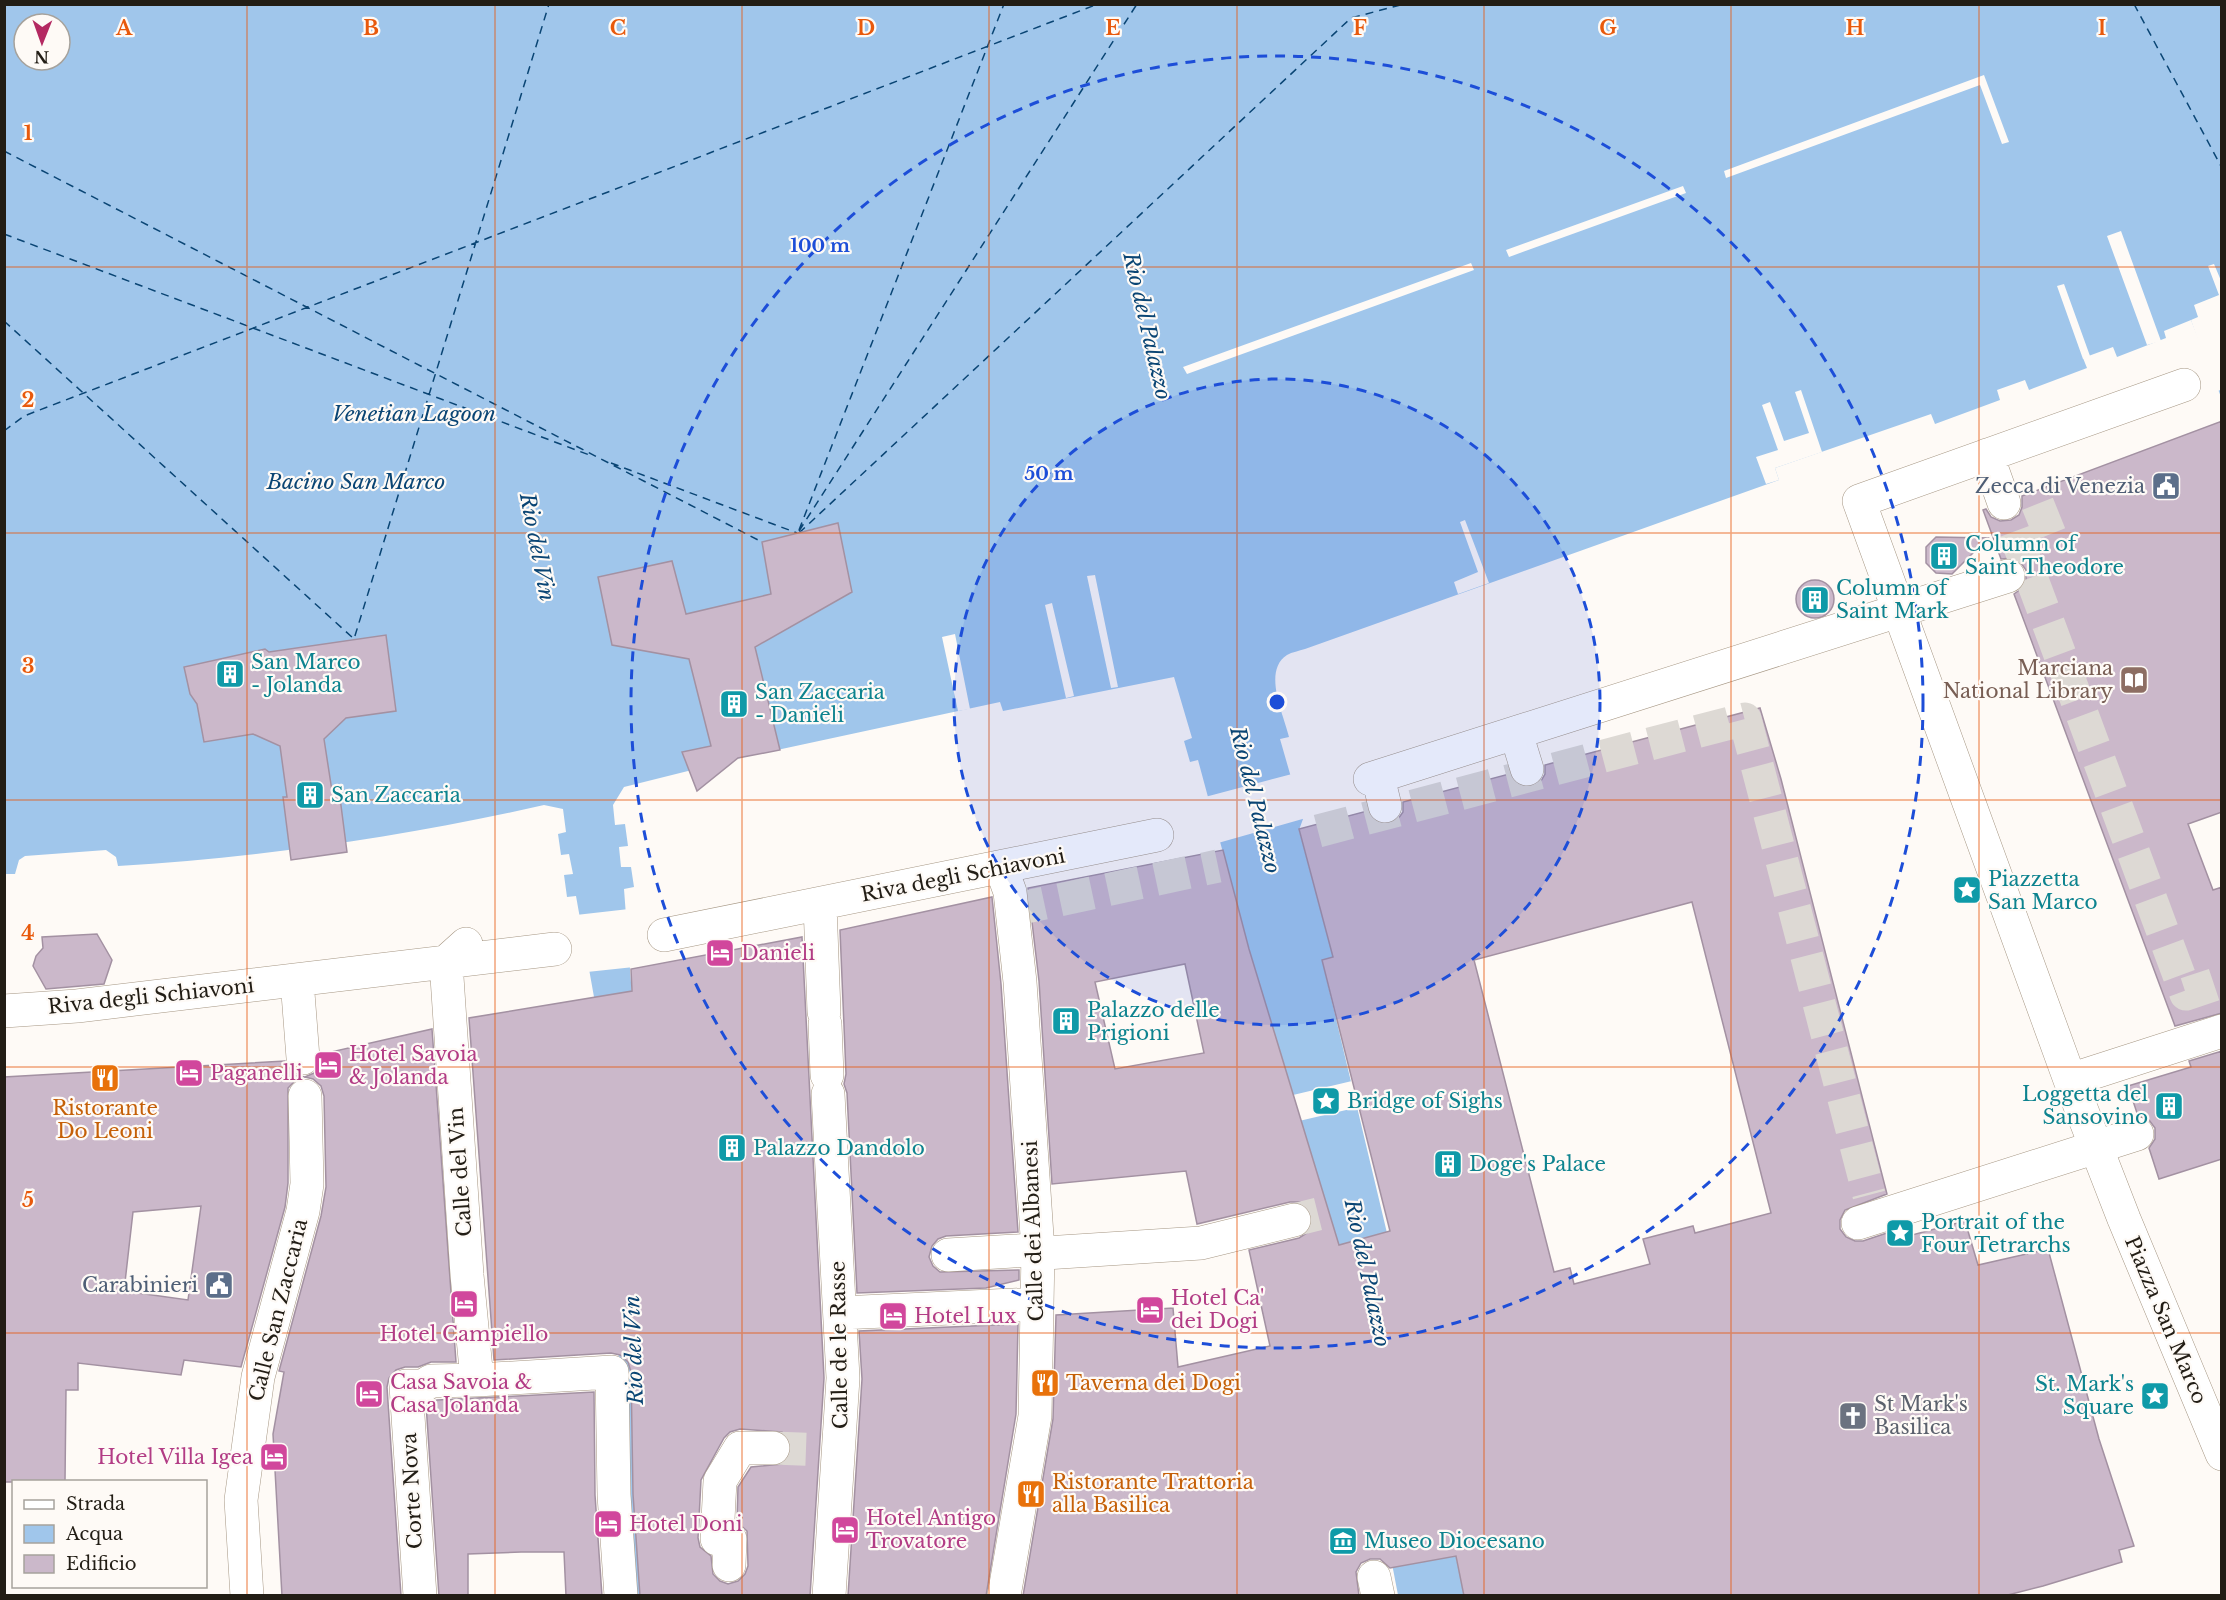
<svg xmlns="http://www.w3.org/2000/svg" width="2226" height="1600" font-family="'Libre Baskerville',serif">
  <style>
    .water { fill: #a0c6eb; fill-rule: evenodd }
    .pier { fill: #fefaf6 }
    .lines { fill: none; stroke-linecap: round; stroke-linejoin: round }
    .ferry { stroke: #0a4574; stroke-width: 1.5; stroke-dasharray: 8 6; stroke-linecap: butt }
    .building { fill: #cbb8ca; stroke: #a391a2; stroke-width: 1.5; fill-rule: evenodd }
    .minor-tunnel { stroke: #ddd9d4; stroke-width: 33; stroke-dasharray: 33 16; stroke-linecap: butt }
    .minor-casing { stroke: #a69784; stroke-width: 34 }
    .minor { stroke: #fff; stroke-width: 33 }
    .grid { fill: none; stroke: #e8590c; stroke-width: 1.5; stroke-opacity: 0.55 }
    .ring { fill: none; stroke: #1d4ed8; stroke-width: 3; stroke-dasharray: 10 8 }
    .labels { text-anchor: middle; stroke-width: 4.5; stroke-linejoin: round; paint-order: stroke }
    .service-label { font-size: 20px; fill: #4e5e75; stroke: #fefaf6; text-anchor: end }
    .culture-label { font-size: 20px; fill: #0d838f; stroke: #fefaf6; text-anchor: start }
    .education-label { font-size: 20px; fill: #785e54; stroke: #fefaf6; text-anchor: end }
    .street-label { font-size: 20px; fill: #221d15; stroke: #fefaf6 }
    .hotel-label { font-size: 20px; fill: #b23c85; stroke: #fefaf6; text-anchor: start }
    .food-label { font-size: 20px; fill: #c56008; stroke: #fefaf6; text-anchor: start }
    .worship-label { font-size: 20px; fill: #5b616d; stroke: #fefaf6; text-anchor: start }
    .water-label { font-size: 21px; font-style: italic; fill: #0a4574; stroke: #fefaf6 }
    .grid-label { font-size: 20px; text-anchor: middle; font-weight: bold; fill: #e8590c; stroke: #fefaf6; stroke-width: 4.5; stroke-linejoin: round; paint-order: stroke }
    .centre { fill: #1d4ed8; stroke: #fefaf6; stroke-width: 3 }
    .ring-label { font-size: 18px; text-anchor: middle; font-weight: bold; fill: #1d4ed8; stroke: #fefaf6; stroke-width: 4.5; stroke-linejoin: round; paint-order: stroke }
  </style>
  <rect width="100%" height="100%" fill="#fefaf6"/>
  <path class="water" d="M5 5H2221V397L2191 320 2164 331 2166 338 2117 357 2113 347 2083 358 2087 368 2029 390 2025 380 1997 390 2000 400 1935 424 1931 414 1775 468 1779 480 1305 649C1299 651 1292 652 1287 655 1262 671 1284 715 1289 737L1280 739 1303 819 1299 830 1333 957 1322 960 1387 1233 1464 1595H1398L1359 1392 1249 949 1198 760 1190 762 1184 741 1192 738 1174 677 1003 711 1000 702 744 757 624 787 613 805 615 825 625 824 628 846 619 847 621 867H631L634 887 624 889 647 1196 662 1595H628L617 1314 594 997 576 896 567 897 564 875 573 874 569 854 561 855 558 834 566 832 563 809 544 805C404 837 262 857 118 866L116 857 106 850 25 856 19 860 15 874H5ZM24 24H60V60H24Z"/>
  <path class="pier" d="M1984 75 2009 142 2002 144 1980 85 1726 178 1724 171Z
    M1683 186 1686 193 1509 257 1506 250Z
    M2121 231 2161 341 2147 345 2107 236Z
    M1471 263 1474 270 1187 374 1183 367Z
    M2214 264 2222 283V389L2216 392 2191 320 2198 317 2194 305 2219 295 2208 266Z
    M2064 284 2090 356 2083 359 2057 286Z
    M1801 390 1822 452 1775 468 1779 480 1766 484 1756 457 1778 450 1762 405 1770 402 1784 441 1809 433 1795 392Z
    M1465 520 1489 583 1458 594 1454 582 1478 572 1460 522Z
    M1095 575 1118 687 1111 688 1087 576Z
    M1052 603 1074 696 1066 698 1045 605Z
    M955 634 970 709 958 711 942 637Z
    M1292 774 1306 818 1218 843 1205 797Z
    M629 909 634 967 587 972 576 915Z
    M1352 1081 1359 1107 1299 1121 1293 1095Z"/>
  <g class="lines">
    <path class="ferry" d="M2134 4 2222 168
      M4 151 762 542
      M4 234 592 456
      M4 321 354 639 549 4
      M4 431 24 416 1098 4
      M611 463 797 533
      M799 530 1004 4
      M799 531 1137 4
      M799 533 1351 18 1404 4"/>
  </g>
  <path class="building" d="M2222 421V812L2188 824 2213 890 2222 887V1013L2175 1026 2014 594 2021 589 2026 581V570L2021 563 2013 558 2001 559 1983 510 1986 509 1991 517 2000 521 2011 520 2019 515 2022 507V496Z
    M838 523 852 592 755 647 780 750 738 758 697 791 682 752 711 746 689 659 612 645 598 577 672 561 686 614 771 594 762 542Z
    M1936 537 1988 538 1952 574 1936 573 1926 563V547Z
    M1796 599a19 19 0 1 1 38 0a19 19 0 1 1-38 0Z
    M386 635 396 711 346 718 324 739 332 791 339 790 347 852 291 860 283 797H287L280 746 253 734 204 742 197 704 190 694 184 667 265 649 269 652Z
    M1760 708 1781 779 1887 1194 1845 1210 1840 1220V1229L1846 1237 1855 1241H1863L1896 1230 1901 1238 1965 1221 1978 1265 2048 1249 2099 1439 2134 1546 2119 1550 2122 1562 2043 1586 2004 1596H1464L1456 1556 1390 1568 1380 1559H1370L1361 1563 1356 1572 1359 1596H1023L1053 1419 1056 1315 1173 1308 1178 1367 1270 1346 1249 1250 1299 1238 1307 1233 1312 1226V1216L1307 1207 1300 1202H1290L1197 1224 1186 1171 1052 1184 1039 981 1028 888 1223 850 1249 949 1339 1245 1390 1231 1322 960 1333 957 1299 829 1367 811 1372 819 1379 824H1390L1398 819 1403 812V802L1509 774 1515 783 1522 787H1532L1541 781 1545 774V765ZM1692 902 1771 1213 1695 1233 1693 1226 1643 1239 1650 1264 1574 1284 1570 1268 1554 1272 1474 960ZM1185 964 1204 1053 1115 1069 1095 982Z
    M992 897 1001 984 1018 1232 946 1236 938 1239 932 1246 929 1257 933 1266 940 1272 1019 1270V1280L986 1288 857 1293 847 1093 844 1084 846 1074 840 930Z
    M97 934 112 960 104 984 46 989 33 966 36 956 43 948 42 937Z
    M802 937 824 1378 810 1596H640L633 1494 631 1372 628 1362 620 1355 611 1353 494 1360 469 1018 632 991 631 969ZM740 1429 782 1432 789 1438 792 1449 789 1458 782 1464 751 1467 738 1487 737 1522 747 1531 748 1566 745 1574 738 1581 728 1584 720 1581 713 1574 711 1556 700 1547 698 1538 701 1480 724 1438 730 1432Z
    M432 1029 456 1362H431L418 1367H405L396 1370 389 1378 387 1387 401 1596H282L273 1434 284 1372 279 1371 321 1216 326 1187 324 1096 321 1086 313 1079 305 1077 296 1080 288 1088V1183L285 1207 241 1367 184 1360 181 1375 78 1363V1390H66L65 1482H4V1077L285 1061 294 1075 305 1077 314 1073 320 1067 322 1054ZM201 1206 188 1300 124 1291 133 1212Z
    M2222 1051V1159L2159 1179 2149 1148 2155 1139V1128L2149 1120 2138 1116 2128 1086 2191 1067 2189 1061Z
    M1018 1324 1016 1414 986 1596H848L862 1379 859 1331Z
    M594 1392 595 1495 602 1596H566L564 1552H521L468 1554V1596H439L426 1404 437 1400Z"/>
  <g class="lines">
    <path class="minor-tunnel" d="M2059 513 2014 531 2186 994 2222 982
      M1318 831 1745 719 1869 1195
      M1012 910 1218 866
      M1294 1220 1318 1214
      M773 1448 829 1450"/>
    <g class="minor-casing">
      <path id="minor" d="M2184 385 1859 501 2070 1080 2124 1219 2222 1454
        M1987 455 2004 503
        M1516 733 1527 769
        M1378 777 1385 806
        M1370 779 2008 576
        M1001 867 1010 892 1020 982 1038 1251 1035 1416 1004 1596
        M820 904 824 1012
        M664 935 1157 835
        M466 944 446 962 467 1275 477 1380 612 1372 614 1495 621 1596
        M297 980 303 1058
        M4 1011 77 1006 555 949
        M825 1024 827 1075
        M2070 1080 2222 1031
        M828 1094 843 1378 829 1596
        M1858 1223 2137 1134
        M948 1255 1032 1250 1045 1253 1201 1243 1294 1220
        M840 1313 1037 1304
        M729 1565 730 1539H717L720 1481 740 1448H773
        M1374 1577 1378 1596
        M247 1596 241 1500 258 1377 303 1211 307 1184 305 1096
        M420 1596 406 1386H423L431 1381 477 1380"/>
    </g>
    <use href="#minor" class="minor"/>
  </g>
  <path class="grid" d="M247 4V1596M495 4V1596M742 4V1596M989 4V1596M1237 4V1596M1484 4V1596M1731 4V1596M1979 4V1596M4 267H2222M4 533H2222M4 800H2222M4 1067H2222M4 1333H2222"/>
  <circle cx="1277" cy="702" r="323" fill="#1d4ed8" fill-opacity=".12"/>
  <g class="ring">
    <circle cx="1277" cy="702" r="323"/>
    <circle cx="1277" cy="702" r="646"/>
  </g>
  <defs>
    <g id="civic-square" transform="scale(1.5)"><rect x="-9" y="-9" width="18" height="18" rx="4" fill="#5c6f8a" stroke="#fefaf6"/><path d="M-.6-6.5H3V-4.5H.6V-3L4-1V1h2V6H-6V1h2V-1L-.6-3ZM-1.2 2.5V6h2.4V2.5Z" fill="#fff"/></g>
    <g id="building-square" transform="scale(1.5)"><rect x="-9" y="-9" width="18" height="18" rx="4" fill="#0f9aa8" stroke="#fefaf6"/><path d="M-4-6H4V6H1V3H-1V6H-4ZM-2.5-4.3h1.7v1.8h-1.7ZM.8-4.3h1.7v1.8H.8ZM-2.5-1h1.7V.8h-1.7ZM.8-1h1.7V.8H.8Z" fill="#fff"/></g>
    <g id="library-square" transform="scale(1.5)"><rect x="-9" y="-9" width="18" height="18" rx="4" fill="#8d6e63" stroke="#fefaf6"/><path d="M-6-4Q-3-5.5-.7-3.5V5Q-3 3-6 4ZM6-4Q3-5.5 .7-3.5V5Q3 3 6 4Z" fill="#fff"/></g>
    <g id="sight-square" transform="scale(1.5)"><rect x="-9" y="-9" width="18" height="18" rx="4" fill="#0f9aa8" stroke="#fefaf6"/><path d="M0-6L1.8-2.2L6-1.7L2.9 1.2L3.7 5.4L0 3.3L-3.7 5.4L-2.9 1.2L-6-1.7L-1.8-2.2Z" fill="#fff"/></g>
    <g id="hotel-square" transform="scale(1.5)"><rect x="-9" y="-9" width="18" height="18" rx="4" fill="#d1479c" stroke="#fefaf6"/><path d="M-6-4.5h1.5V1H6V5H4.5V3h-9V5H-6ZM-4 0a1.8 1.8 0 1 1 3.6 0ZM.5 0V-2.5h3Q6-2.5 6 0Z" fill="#fff"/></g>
    <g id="restaurant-square" transform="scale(1.5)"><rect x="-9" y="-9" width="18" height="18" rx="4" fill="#e8710a" stroke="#fefaf6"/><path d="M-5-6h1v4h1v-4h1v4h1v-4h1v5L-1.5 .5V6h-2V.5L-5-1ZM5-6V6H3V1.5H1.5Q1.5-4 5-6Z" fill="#fff"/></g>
    <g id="church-square" transform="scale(1.5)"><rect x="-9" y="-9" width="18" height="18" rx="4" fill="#6b7280" stroke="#fefaf6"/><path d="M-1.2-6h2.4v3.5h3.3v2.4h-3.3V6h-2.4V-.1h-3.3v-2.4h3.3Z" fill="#fff"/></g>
    <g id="museum-square" transform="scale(1.5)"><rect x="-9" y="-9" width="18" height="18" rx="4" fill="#0f9aa8" stroke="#fefaf6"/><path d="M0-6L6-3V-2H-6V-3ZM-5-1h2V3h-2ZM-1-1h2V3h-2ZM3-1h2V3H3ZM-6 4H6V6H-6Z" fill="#fff"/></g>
  </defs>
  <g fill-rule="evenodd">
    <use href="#civic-square" x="2166" y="486"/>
    <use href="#building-square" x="1944" y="556"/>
    <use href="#building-square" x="1815" y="600"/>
    <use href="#building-square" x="230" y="674"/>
    <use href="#library-square" x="2134" y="680"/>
    <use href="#building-square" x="734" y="704"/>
    <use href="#building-square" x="310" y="795"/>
    <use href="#sight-square" x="1967" y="890"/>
    <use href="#hotel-square" x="720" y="953"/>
    <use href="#building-square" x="1066" y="1021"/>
    <use href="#hotel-square" x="328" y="1065"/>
    <use href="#hotel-square" x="189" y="1073"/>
    <use href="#restaurant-square" x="105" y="1078"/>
    <use href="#sight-square" x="1326" y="1101"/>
    <use href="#building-square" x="2169" y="1106"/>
    <use href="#building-square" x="732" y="1148"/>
    <use href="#building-square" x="1448" y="1164"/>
    <use href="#sight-square" x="1900" y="1233"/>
    <use href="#civic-square" x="219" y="1285"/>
    <use href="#hotel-square" x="464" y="1304"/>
    <use href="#hotel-square" x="1150" y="1310"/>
    <use href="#hotel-square" x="893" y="1316"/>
    <use href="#restaurant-square" x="1045" y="1383"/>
    <use href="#hotel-square" x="369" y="1394"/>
    <use href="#sight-square" x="2155" y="1396"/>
    <use href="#church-square" x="1853" y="1416"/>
    <use href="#hotel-square" x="274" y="1457"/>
    <use href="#restaurant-square" x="1031" y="1494"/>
    <use href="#hotel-square" x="608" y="1524"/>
    <use href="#hotel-square" x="845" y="1530"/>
    <use href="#museum-square" x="1343" y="1541"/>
  </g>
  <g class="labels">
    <g class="service-label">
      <text x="2145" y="493">Zecca di Venezia</text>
      <text x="198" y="1292">Carabinieri</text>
    </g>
    <g class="culture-label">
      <text x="1965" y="551">Column of<tspan x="1965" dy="23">Saint Theodore</tspan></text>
      <text x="1836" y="595">Column of<tspan x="1836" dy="23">Saint Mark</tspan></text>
      <text x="251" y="669">San Marco<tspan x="251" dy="23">- Jolanda</tspan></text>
      <text x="755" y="699">San Zaccaria<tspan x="755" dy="23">- Danieli</tspan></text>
      <text x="331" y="802">San Zaccaria</text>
      <text x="1988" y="886">Piazzetta<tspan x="1988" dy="23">San Marco</tspan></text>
      <text x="1087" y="1017">Palazzo delle<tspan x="1087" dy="23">Prigioni</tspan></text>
      <text x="2148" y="1101" text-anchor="end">Loggetta del<tspan x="2148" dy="23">Sansovino</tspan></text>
      <text x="1347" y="1108">Bridge of Sighs</text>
      <text x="753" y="1155">Palazzo Dandolo</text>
      <text x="1469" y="1171">Doge's Palace</text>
      <text x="1921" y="1229">Portrait of the<tspan x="1921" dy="23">Four Tetrarchs</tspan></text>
      <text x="2134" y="1391" text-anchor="end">St. Mark's<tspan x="2134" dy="23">Square</tspan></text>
      <text x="1364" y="1548">Museo Diocesano</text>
    </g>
    <g class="education-label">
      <text x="2113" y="675">Marciana<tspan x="2113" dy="23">National Library</tspan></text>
    </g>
    <g class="street-label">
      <text transform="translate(963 875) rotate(-11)" y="7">Riva degli Schiavoni</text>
      <text transform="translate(151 996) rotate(-6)" y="7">Riva degli Schiavoni</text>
      <text transform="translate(460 1172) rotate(-94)" y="7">Calle del Vin</text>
      <text transform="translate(1033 1231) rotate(-92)" y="7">Calle dei Albanesi</text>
      <text transform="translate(278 1310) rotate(-76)" y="7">Calle San Zaccaria</text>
      <text transform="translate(2166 1320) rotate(67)" y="7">Piazza San Marco</text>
      <text transform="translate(839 1345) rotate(-91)" y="7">Calle de le Rasse</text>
      <text transform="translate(412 1491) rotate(-93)" y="7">Corte Nova</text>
    </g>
    <g class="hotel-label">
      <text x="741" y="960">Danieli</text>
      <text x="349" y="1061">Hotel Savoia<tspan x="349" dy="23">&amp; Jolanda</tspan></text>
      <text x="210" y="1080">Paganelli</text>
      <text x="1171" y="1305">Hotel Ca'<tspan x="1171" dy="23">dei Dogi</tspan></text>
      <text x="914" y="1323">Hotel Lux</text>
      <text x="464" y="1341" text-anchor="middle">Hotel Campiello</text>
      <text x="390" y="1389">Casa Savoia &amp;<tspan x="390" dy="23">Casa Jolanda</tspan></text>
      <text x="253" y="1464" text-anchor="end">Hotel Villa Igea</text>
      <text x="866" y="1525">Hotel Antigo<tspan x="866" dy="23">Trovatore</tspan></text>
      <text x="629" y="1531">Hotel Doni</text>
    </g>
    <g class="food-label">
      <text x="105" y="1115" text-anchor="middle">Ristorante<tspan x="105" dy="23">Do Leoni</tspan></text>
      <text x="1066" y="1390">Taverna dei Dogi</text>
      <text x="1052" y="1489">Ristorante Trattoria<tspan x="1052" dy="23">alla Basilica</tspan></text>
    </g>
    <g class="worship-label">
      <text x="1874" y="1411">St Mark's<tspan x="1874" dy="23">Basilica</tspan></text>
    </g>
    <g class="water-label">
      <text transform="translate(1147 326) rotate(77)" y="7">Rio del Palazzo</text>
      <text x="414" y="421">Venetian Lagoon</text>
      <text x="356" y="489">Bacino San Marco</text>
      <text transform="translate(537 547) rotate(79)" y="7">Rio del Vin</text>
      <text transform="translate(1255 800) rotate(76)" y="7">Rio del Palazzo</text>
      <text transform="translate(1367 1273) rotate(78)" y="7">Rio del Palazzo</text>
      <text transform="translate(634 1350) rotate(-92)" y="7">Rio del Vin</text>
    </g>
  </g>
  <g class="grid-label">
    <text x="124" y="35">A</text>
    <text x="371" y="35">B</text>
    <text x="618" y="35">C</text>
    <text x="866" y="35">D</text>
    <text x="1113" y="35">E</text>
    <text x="1360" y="35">F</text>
    <text x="1608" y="35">G</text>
    <text x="1855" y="35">H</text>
    <text x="2102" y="35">I</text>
    <text x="28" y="140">1</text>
    <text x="28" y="407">2</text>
    <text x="28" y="673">3</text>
    <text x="28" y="940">4</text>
    <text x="28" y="1207">5</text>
  </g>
  <circle cx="1277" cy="702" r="9" class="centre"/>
  <g class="ring-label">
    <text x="820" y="252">100 m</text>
    <text x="1049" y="480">50 m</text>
  </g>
  <rect width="2226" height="1600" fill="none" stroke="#221d15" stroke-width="12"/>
  <rect x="12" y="1480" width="195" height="108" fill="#fefaf6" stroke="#a6a29c" stroke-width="1.5"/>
  <rect x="24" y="1500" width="30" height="9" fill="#ffffff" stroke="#a6a29c" stroke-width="1.5"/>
  <text x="66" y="1510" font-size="18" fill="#221d15">Strada</text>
  <rect x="24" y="1525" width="30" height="18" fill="#a0c6eb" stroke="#a6a29c" stroke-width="1.5"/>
  <text x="66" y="1540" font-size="18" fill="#221d15">Acqua</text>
  <rect x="24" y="1555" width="30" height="18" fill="#cbb8ca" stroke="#a6a29c" stroke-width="1.5"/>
  <text x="66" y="1570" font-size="18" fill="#221d15">Edificio</text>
  <g transform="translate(42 42) rotate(181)"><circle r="28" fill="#fefaf6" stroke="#a6a29c" stroke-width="1.5"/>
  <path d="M0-4.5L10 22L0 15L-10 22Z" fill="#b42962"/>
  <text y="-9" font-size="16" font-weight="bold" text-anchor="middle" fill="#221d15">N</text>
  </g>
</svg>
